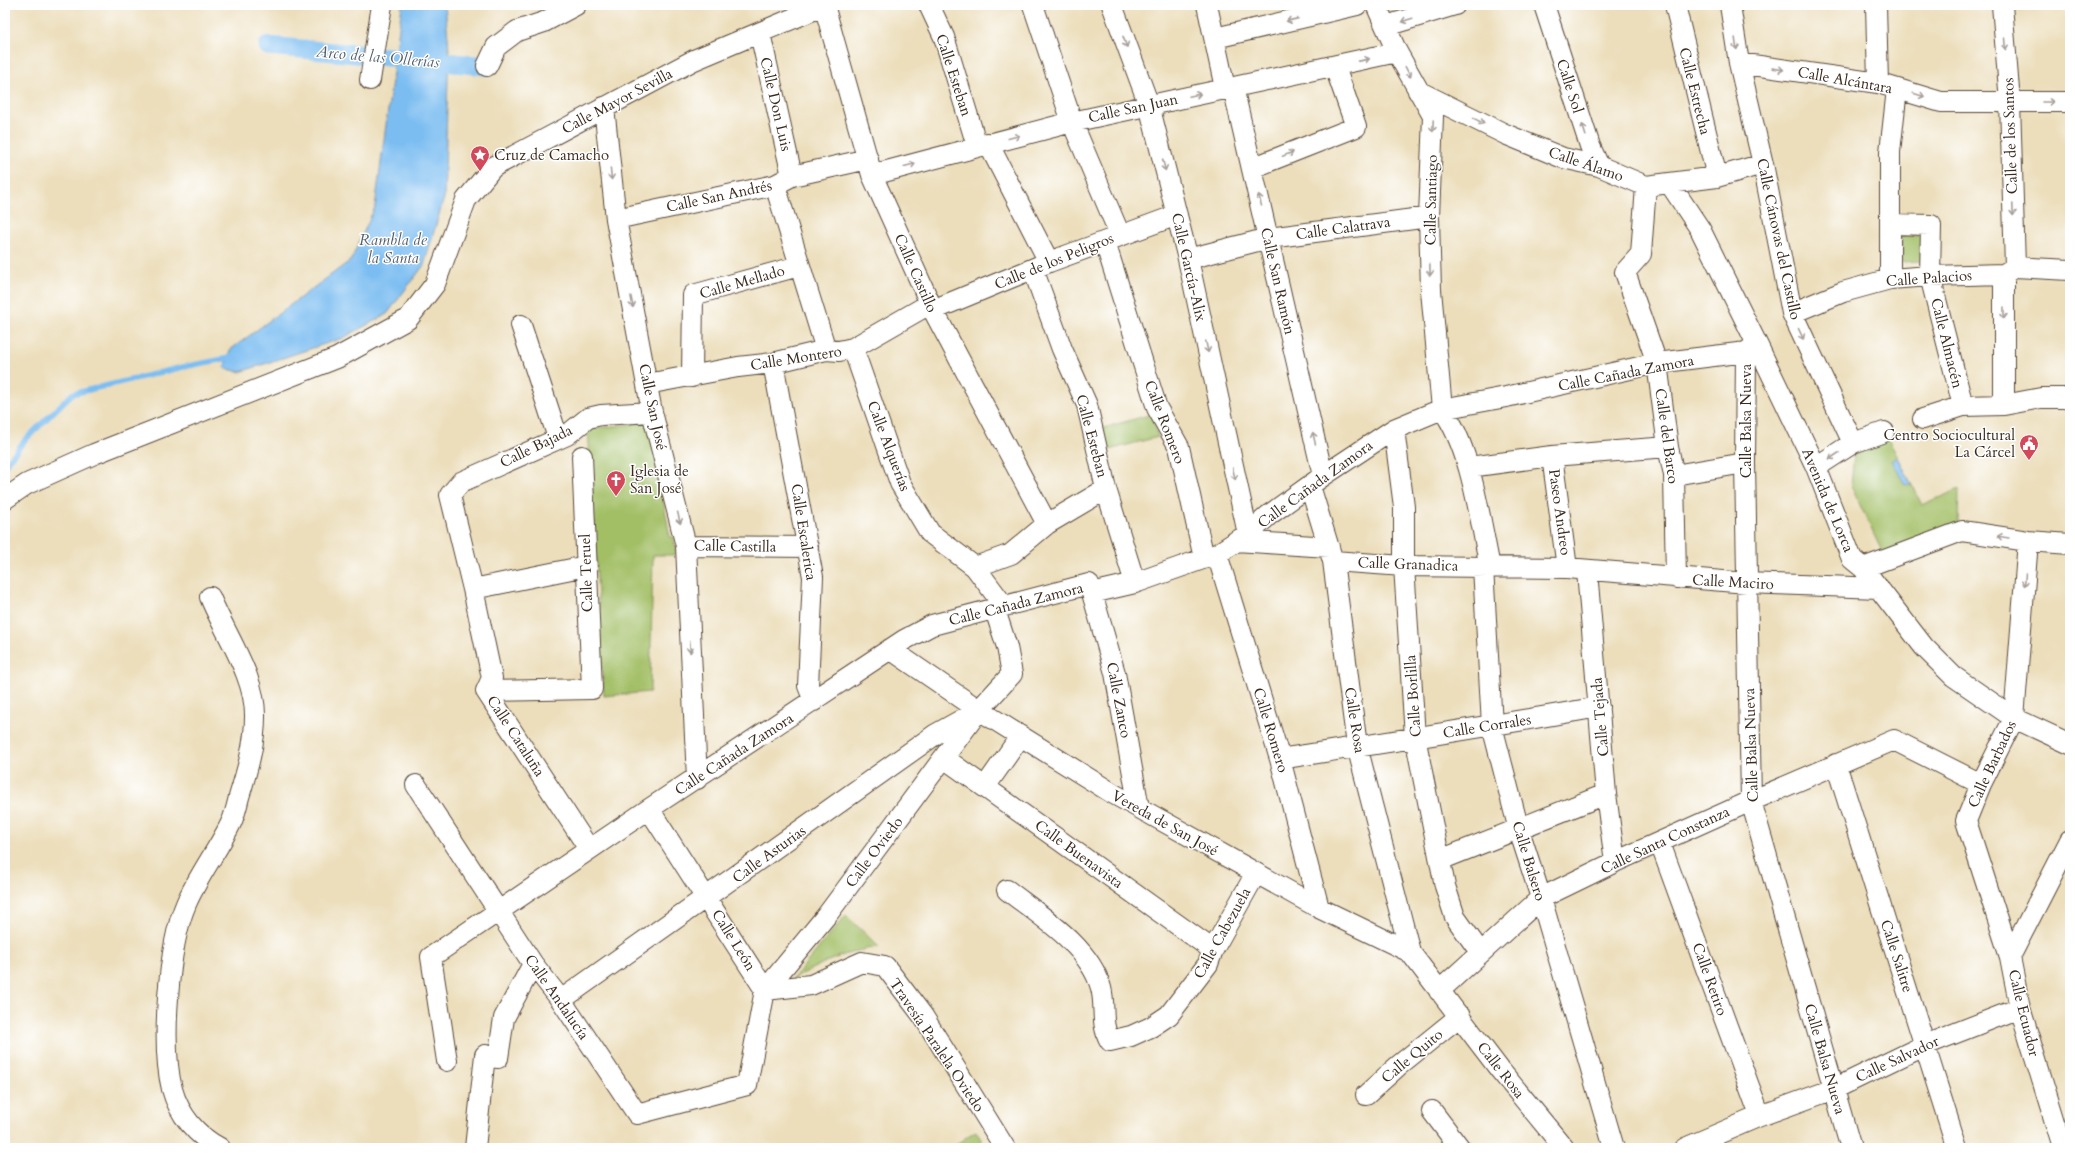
<svg xmlns="http://www.w3.org/2000/svg" width="2075" height="1153" font-family="Cardo,serif">
  <style>
    .green { fill: #a3bf66; stroke: #6f7442 }
    .water { fill: #7cbdf1; stroke: #5c7488 }
    .lines { fill: none; stroke-linecap: round; stroke-linejoin: round }
    .stream { stroke: #7cbdf1; stroke-width: 5.5 }
    .canal { stroke: #7cbdf1; stroke-width: 19 }
    .minor-casing { stroke: #564536; stroke-width: 22 }
    .minor { stroke: #fff; stroke-width: 20 }
    .oneway { stroke: #a79f9a }
    .labels { text-anchor: middle; stroke-width: 3; stroke-linejoin: round; paint-order: stroke }
    .street-label { font-size: 15px; fill: #3b2a1e; stroke: #fff }
    .poi-label { font-size: 15px; fill: #3b2a1e; stroke: #fff; text-anchor: start }
    .water-label { font-size: 16px; font-style: italic; fill: #525d68; stroke: #fff }
  </style>
  <rect width="100%" height="100%" fill="#fff"/>
  <filter id="ink" filterUnits="userSpaceOnUse"><feTurbulence type="fractalNoise" baseFrequency=".025" numOctaves="2"/><feDisplacementMap in="SourceGraphic" scale="8" xChannelSelector="R" yChannelSelector="G"/><feConvolveMatrix kernelMatrix="1 2 1 2 8 2 1 2 1" color-interpolation-filters="sRGB"/></filter>
  <filter id="wash" filterUnits="userSpaceOnUse"><feTurbulence type="fractalNoise" baseFrequency=".012" numOctaves="4" result="noise"/><feDisplacementMap in="SourceGraphic" scale="16" xChannelSelector="R" yChannelSelector="G"/><feGaussianBlur stdDeviation="0.9" result="paint"/><feColorMatrix in="noise" values="0 0 0 0 0 0 0 0 0 0 0 0 0 0 0 0 0 1.4 0 .05"/><feComposite in="paint" operator="in"/></filter>
  <g filter="url(#wash)">
    <rect width="100%" height="100%" fill="#ecdebb"/>
    <path class="green" d="M1925 235V261L1902 262 1901 236Z
      M1152 414 1158 437 1105 451 1100 429Z
      M649 422 670 537H674L676 555H653L650 692 604 696 588 429Z
      M1887 436 1922 505 1959 489 1958 525 1884 556 1851 486 1854 454Z
      M846 915 879 947C847 951 820 963 792 980Z
      M976 1131 986 1148H951L972 1133Z"/>
    <path class="water" d="M402 5H445L449 49 444 198 424 265 387 314 343 338 240 372 224 368 230 350 351 260 375 207Z
      M1898 457 1911 484 1905 485 1892 461Z"/>
    <g class="lines">
      <path class="stream" d="M5 465 25 440 72 394 183 367 234 357"/>
      <path class="canal" d="M268 46 487 66"/>
    </g>
  </g>
  <g filter="url(#ink)">
    <g class="lines">
      <g class="minor-casing">
        <path id="minor" d="M824 5 872 175 933 310 1047 524
          M929 5 944 37 977 146
          M1033 5 1072 122 1120 235
          M1112 5 1149 105 1188 259 1248 534
          M1207 5 1225 88
          M1376 5 1397 52 1433 116 1429 217 1431 290 1442 409C1471 447 1480 520 1490 567
          M1544 5 1590 146 1599 166
          M1675 5 1717 177
          M1730 5 1739 63 1763 164 1792 313 1853 443 1816 467
          M1876 5 1878 83
          M2002 5 2010 102 2015 267
          M1386 26 1455 5
          M760 33 792 176
          M1215 38 1357 5
          M1739 63 1878 83 1941 102H2070
          M487 66 496 47 517 31 544 22 576 5
          M370 80 382 5
          M1233 87 1323 476
          M1418 91 1505 134 1563 158 1599 166 1646 186 1717 177 1763 164
          M604 107 616 219 652 412 686 546 697 779
          M988 143 1049 262
          M1252 168 1356 127 1335 67
          M872 175 1072 122 1397 52
          M1670 184 1700 229 1757 344 1816 467 1852 559 1863 568 1924 647 1953 676 2014 718 2070 744
          M775 185 826 350
          M1646 186 1641 254 1625 272 1657 363 1668 447 1674 475 1676 578
          M616 219 775 185 792 176 868 159
          M1890 224 1931 225 1930 276 1963 406
          M1105 242 1157 408 1179 447 1204 558
          M1188 259 1269 238 1429 217
          M1033 269 1062 349 1087 405 1106 489 1135 583
          M2004 274V405
          M1890 279V152L1897 89
          M1792 313 1843 292 1890 279 1930 276 2004 274 2015 267 2070 270
          M521 325 558 438
          M853 348 900 483 930 533 975 567 1004 606
          M1746 352 1745 463 1751 801 1851 1148
          M773 363 813 577 808 686 814 701
          M692 377 693 295 799 266
          M647 384 738 367 773 363 826 350 839 351 853 348 926 306 933 310 1049 262 1177 215
          M1923 419 1963 406 2004 405 2041 398H2070
          M1394 429 1404 507V566L1415 737 1445 886 1455 917 1480 952
          M1853 443 1884 432
          M1552 456 1567 568
          M1469 467 1552 456 1668 447
          M1674 475 1745 463
          M1310 486 1333 561 1357 746 1410 952
          M5 499 27 484 94 454 337 358 408 319 435 284 466 200 493 167 694 60 825 5
          M1236 541 1329 547
          M2028 541 2014 718 1981 784 1966 821 2010 957 2020 1008 2063 1148
          M686 546 808 547
          M1217 554 1280 759 1319 908
          M1333 561 1404 566 1567 568 1747 583 1879 588
          M975 567 1011 554 1047 524 1106 489
          M1483 567 1492 726 1519 830 1541 898 1614 1148
          M1863 568 1962 531 2028 541 2070 544
          M1587 571 1606 794 1615 862
          M473 589 586 566
          M1092 593 1115 673 1139 808
          M210 597C225 634 256 677 255 717 255 744 247 771 239 797 237 805 235 815 231 823 218 850 198 876 186 904 168 946 161 1045 172 1089 179 1115 197 1136 220 1148
          M890 649 979 710 1112 793 1319 908 1410 952 1500 1070 1564 1148
          M486 691 592 689 582 456
          M944 758 1213 950
          M1280 759C1387 742 1493 726 1599 707
          M1836 764 1957 1148
          M416 785 533 964 561 1000 637 1114 747 1085 765 990 649 809
          M985 787 1020 737
          M1660 843 1760 1116
          M589 849 486 691 492 678 473 589 450 495 461 482 567 435 588 418 601 415 652 412
          M1440 860 1606 794
          M1007 890C1039 915 1090 946 1101 988 1106 1006 1100 1024 1110 1041L1131 1036 1151 1027 1169 1015 1208 964 1213 950 1256 873
          M2010 957 2070 840
          M765 990 827 915 979 710 1012 674 1007 647 995 610
          M765 990 811 985 862 962 885 966 923 1016 1005 1148
          M1439 991 1541 898 1615 862 1751 801 1894 740 1981 784
          M561 1000 936 734 979 710
          M447 1061 431 957 649 809 904 640 932 625 1089 584 1092 593 1135 583 1217 554 1248 534 1269 515 1323 476 1394 429 1442 409 1506 397 1657 363 1746 352 1757 344
          M1366 1095 1398 1066 1460 1016
          M1432 1111 1460 1148
          M475 1148 485 1055 498 1058 504 1018 533 964
          M1685 1148 1760 1116 1834 1089 1925 1045 2020 1008"/>
      </g>
      <use href="#minor" class="minor"/>
    </g>
    <defs><path id="oneway-shaft" d="M-6 0H5M1.5-3L5.5 0L1.5 3" fill="none" stroke-width="1.6" stroke-linecap="round" stroke-linejoin="round"/></defs>
    <g class="oneway">
      <use href="#oneway-shaft" transform="translate(1292 20) rotate(167)"/>
      <use href="#oneway-shaft" transform="translate(1407 20) rotate(163)"/>
      <use href="#oneway-shaft" transform="translate(1125 42) rotate(70)"/>
      <use href="#oneway-shaft" transform="translate(1736 44) rotate(82)"/>
      <use href="#oneway-shaft" transform="translate(2005 44) rotate(85)"/>
      <use href="#oneway-shaft" transform="translate(1364 60) rotate(-13)"/>
      <use href="#oneway-shaft" transform="translate(1778 69) rotate(8)"/>
      <use href="#oneway-shaft" transform="translate(1408 72) rotate(62)"/>
      <use href="#oneway-shaft" transform="translate(1195 95) rotate(-12)"/>
      <use href="#oneway-shaft" transform="translate(1919 95) rotate(17)"/>
      <use href="#oneway-shaft" transform="translate(2048 102)"/>
      <use href="#oneway-shaft" transform="translate(1479 121) rotate(26)"/>
      <use href="#oneway-shaft" transform="translate(1433 126) rotate(92)"/>
      <use href="#oneway-shaft" transform="translate(1584 130) rotate(-108)"/>
      <use href="#oneway-shaft" transform="translate(1014 137) rotate(-14)"/>
      <use href="#oneway-shaft" transform="translate(1288 154) rotate(-21)"/>
      <use href="#oneway-shaft" transform="translate(910 165) rotate(-15)"/>
      <use href="#oneway-shaft" transform="translate(1164 165) rotate(76)"/>
      <use href="#oneway-shaft" transform="translate(611 174) rotate(84)"/>
      <use href="#oneway-shaft" transform="translate(1260 200) rotate(-104)"/>
      <use href="#oneway-shaft" transform="translate(2013 210) rotate(88)"/>
      <use href="#oneway-shaft" transform="translate(1430 270) rotate(89)"/>
      <use href="#oneway-shaft" transform="translate(632 302) rotate(79)"/>
      <use href="#oneway-shaft" transform="translate(2004 313) rotate(90)"/>
      <use href="#oneway-shaft" transform="translate(1801 334) rotate(65)"/>
      <use href="#oneway-shaft" transform="translate(1207 347) rotate(78)"/>
      <use href="#oneway-shaft" transform="translate(1314 438) rotate(-103)"/>
      <use href="#oneway-shaft" transform="translate(1834 456) rotate(147)"/>
      <use href="#oneway-shaft" transform="translate(1234 474) rotate(77)"/>
      <use href="#oneway-shaft" transform="translate(679 518) rotate(76)"/>
      <use href="#oneway-shaft" transform="translate(2003 537) rotate(-171)"/>
      <use href="#oneway-shaft" transform="translate(2025 580) rotate(94)"/>
      <use href="#oneway-shaft" transform="translate(690 647) rotate(87)"/>
    </g>
  </g>
  <defs>
    <g id="sight-pin" transform="scale(1)"><path d="M0 17L-7.5 6A9.5 9.5 0 1 1 7.5 6Z" fill="#d1495b" stroke="#fff"/><path d="M0-6L1.8-2.2L6-1.7L2.9 1.2L3.7 5.4L0 3.3L-3.7 5.4L-2.9 1.2L-6-1.7L-1.8-2.2Z" fill="#fff"/></g>
    <g id="civic-pin" transform="scale(1)"><path d="M0 17L-7.5 6A9.5 9.5 0 1 1 7.5 6Z" fill="#d1495b" stroke="#fff"/><path d="M-.6-6.5H3V-4.5H.6V-3L4-1V1h2V6H-6V1h2V-1L-.6-3ZM-1.2 2.5V6h2.4V2.5Z" fill="#fff"/></g>
    <g id="church-pin" transform="scale(1)"><path d="M0 17L-7.5 6A9.5 9.5 0 1 1 7.5 6Z" fill="#d1495b" stroke="#fff"/><path d="M-1.2-6h2.4v3.5h3.3v2.4h-3.3V6h-2.4V-.1h-3.3v-2.4h3.3Z" fill="#fff"/></g>
  </defs>
  <g fill-rule="evenodd">
    <use href="#sight-pin" x="480" y="155"/>
    <use href="#civic-pin" x="2029" y="444"/>
    <use href="#church-pin" x="616" y="480"/>
  </g>
  <g class="labels">
    <g class="street-label">
      <text transform="translate(954 75) rotate(72)" y="5">Calle Esteban</text>
      <text transform="translate(1845 80) rotate(10)" y="5">Calle Alcántara</text>
      <text transform="translate(1570 86) rotate(72)" y="5">Calle Sol</text>
      <text transform="translate(1695 91) rotate(76)" y="5">Calle Estrecha</text>
      <text transform="translate(617 101) rotate(-28)" y="5">Calle Mayor Sevilla</text>
      <text transform="translate(776 104) rotate(77)" y="5">Calle Don Luis</text>
      <text transform="translate(1133 108) rotate(-12)" y="5">Calle San Juan</text>
      <text transform="translate(2010 136) rotate(-92)" y="5">Calle de los Santos</text>
      <text transform="translate(1586 164) rotate(19)" y="5">Calle Álamo</text>
      <text transform="translate(719 196) rotate(-12)" y="5">Calle San Andrés</text>
      <text transform="translate(1431 200) rotate(-89)" y="5">Calle Santiago</text>
      <text transform="translate(1343 228) rotate(-8)" y="5">Calle Calatrava</text>
      <text transform="translate(1779 239) rotate(78)" y="5">Calle Cánovas del Castillo</text>
      <text transform="translate(1054 261) rotate(-22)" y="5">Calle de los Peligros</text>
      <text transform="translate(1189 267) rotate(77)" y="5">Calle García-Alix</text>
      <text transform="translate(916 273) rotate(66)" y="5">Calle Castillo</text>
      <text transform="translate(1929 278) rotate(-4)" y="5">Calle Palacios</text>
      <text transform="translate(1278 281) rotate(77)" y="5">Calle San Ramón</text>
      <text transform="translate(742 282) rotate(-16)" y="5">Calle Mellado</text>
      <text transform="translate(1947 343) rotate(76)" y="5">Calle Almacén</text>
      <text transform="translate(796 358) rotate(-9)" y="5">Calle Montero</text>
      <text transform="translate(1626 373) rotate(-11)" y="5">Calle Cañada Zamora</text>
      <text transform="translate(653 407) rotate(78)" y="5">Calle San José</text>
      <text transform="translate(1746 421) rotate(-90)" y="5">Calle Balsa Nueva</text>
      <text transform="translate(1165 422) rotate(69)" y="5">Calle Romero</text>
      <text transform="translate(1092 436) rotate(75)" y="5">Calle Esteban</text>
      <text transform="translate(1667 436) rotate(82)" y="5">Calle del Barco</text>
      <text transform="translate(536 446) rotate(-26)" y="5">Calle Bajada</text>
      <text transform="translate(889 446) rotate(69)" y="5">Calle Alquerías</text>
      <text transform="translate(1315 484) rotate(-36)" y="5">Calle Cañada Zamora</text>
      <text transform="translate(1828 500) rotate(67)" y="5">Avenida de Lorca</text>
      <text transform="translate(1560 512) rotate(82)" y="5">Paseo Andreo</text>
      <text transform="translate(804 532) rotate(81)" y="5">Calle Escalerica</text>
      <text transform="translate(735 546) rotate(1)" y="5">Calle Castilla</text>
      <text transform="translate(1408 564) rotate(2)" y="5">Calle Granadica</text>
      <text transform="translate(586 573) rotate(-92)" y="5">Calle Teruel</text>
      <text transform="translate(1733 582) rotate(3)" y="5">Calle Maciro</text>
      <text transform="translate(1016 604) rotate(-14)" y="5">Calle Cañada Zamora</text>
      <text transform="translate(1413 696) rotate(-94)" y="5">Calle Borlilla</text>
      <text transform="translate(1119 700) rotate(79)" y="5">Calle Zanco</text>
      <text transform="translate(1600 717) rotate(-95)" y="5">Calle Tejada</text>
      <text transform="translate(1355 720) rotate(81)" y="5">Calle Rosa</text>
      <text transform="translate(1487 726) rotate(-9)" y="5">Calle Corrales</text>
      <text transform="translate(1271 730) rotate(73)" y="5">Calle Romero</text>
      <text transform="translate(516 736) rotate(57)" y="5">Calle Cataluña</text>
      <text transform="translate(1751 745) rotate(-92)" y="5">Calle Balsa Nueva</text>
      <text transform="translate(734 754) rotate(-33)" y="5">Calle Cañada Zamora</text>
      <text transform="translate(1992 764) rotate(-65)" y="5">Calle Barbados</text>
      <text transform="translate(1165 823) rotate(29)" y="5">Vereda de San José</text>
      <text transform="translate(1665 840) rotate(-25)" y="5">Calle Santa Constanza</text>
      <text transform="translate(874 852) rotate(-53)" y="5">Calle Oviedo</text>
      <text transform="translate(769 854) rotate(-36)" y="5">Calle Asturias</text>
      <text transform="translate(1079 854) rotate(36)" y="5">Calle Buenavista</text>
      <text transform="translate(1529 861) rotate(73)" y="5">Calle Balsero</text>
      <text transform="translate(1222 933) rotate(-61)" y="5">Calle Cabezuela</text>
      <text transform="translate(734 940) rotate(58)" y="5">Calle León</text>
      <text transform="translate(1897 956) rotate(72)" y="5">Calle Salitre</text>
      <text transform="translate(1710 979) rotate(70)" y="5">Calle Retiro</text>
      <text transform="translate(557 997) rotate(55)" y="5">Calle Andalucía</text>
      <text transform="translate(2024 1013) rotate(76)" y="5">Calle Ecuador</text>
      <text transform="translate(937 1045) rotate(56)" y="5">Travesía Paralela Oviedo</text>
      <text transform="translate(1412 1056) rotate(-40)" y="5">Calle Quito</text>
      <text transform="translate(1825 1059) rotate(74)" y="5">Calle Balsa Nueva</text>
      <text transform="translate(1897 1059) rotate(-25)" y="5">Calle Salvador</text>
      <text transform="translate(1501 1070) rotate(52)" y="5">Calle Rosa</text>
    </g>
    <g class="poi-label">
      <text x="494" y="160">Cruz de Camacho</text>
      <text x="2015" y="440" text-anchor="end">Centro Sociocultural<tspan x="2015" dy="17">La Cárcel</tspan></text>
      <text x="630" y="476">Iglesia de<tspan x="630" dy="17">San José</tspan></text>
    </g>
    <g class="water-label">
      <text transform="translate(378 56) rotate(5)" y="6">Arco de las Ollerías</text>
      <text x="393" y="245">Rambla de<tspan x="393" dy="18">la Santa</tspan></text>
    </g>
  </g>
  <rect width="2075" height="1153" fill="none" stroke="#fff" stroke-width="20"/>
</svg>
